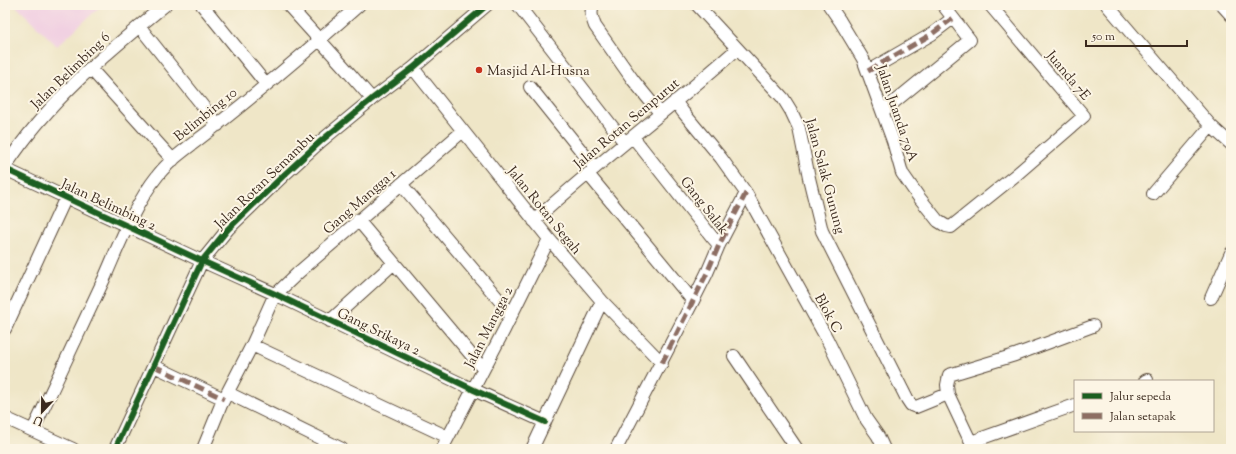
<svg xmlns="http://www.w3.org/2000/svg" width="1236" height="454" font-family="'Sorts Mill Goudy',serif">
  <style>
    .built { fill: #f1d0e2 }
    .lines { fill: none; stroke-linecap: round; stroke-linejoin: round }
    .street-casing { stroke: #564637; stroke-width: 14 }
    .street { stroke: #fff; stroke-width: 12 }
    .quiet { stroke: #8d6e63; stroke-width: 5; stroke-dasharray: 10 5; stroke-linecap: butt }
    .cycleway-casing { stroke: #fcf5e5; stroke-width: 8 }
    .cycleway { stroke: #1b5e20; stroke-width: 6 }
    .poi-dot { fill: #c8321e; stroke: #fcf5e5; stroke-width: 1.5 }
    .labels { text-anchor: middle; stroke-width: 4; stroke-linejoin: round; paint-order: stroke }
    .street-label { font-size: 14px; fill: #3b2a1e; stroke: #fcf5e5 }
    .poi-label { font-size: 14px; fill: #3b2a1e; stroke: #fcf5e5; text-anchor: start }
  </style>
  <rect width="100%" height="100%" fill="#fcf5e5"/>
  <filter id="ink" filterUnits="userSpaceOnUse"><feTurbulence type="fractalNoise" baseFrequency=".025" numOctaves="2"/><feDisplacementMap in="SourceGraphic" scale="8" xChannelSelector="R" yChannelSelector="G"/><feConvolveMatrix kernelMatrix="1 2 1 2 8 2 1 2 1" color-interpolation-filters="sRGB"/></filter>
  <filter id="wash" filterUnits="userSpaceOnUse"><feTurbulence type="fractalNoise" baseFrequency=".012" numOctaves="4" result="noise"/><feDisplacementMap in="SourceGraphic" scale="16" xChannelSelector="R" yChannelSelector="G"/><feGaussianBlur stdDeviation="0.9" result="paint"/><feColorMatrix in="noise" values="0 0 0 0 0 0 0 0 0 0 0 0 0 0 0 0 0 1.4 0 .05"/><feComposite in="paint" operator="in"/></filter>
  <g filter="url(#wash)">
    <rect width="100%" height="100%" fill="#efe6c7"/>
    <path class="built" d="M15 5H102L57 46Z"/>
  </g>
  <g filter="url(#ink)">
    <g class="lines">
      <g class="street-casing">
        <path id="street" d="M202 5 266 84
          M288 5 344 67 372 99
          M518 5 625 143
          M593 5C590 13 592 18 595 26L633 80 660 113
          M697 5 783 98 791 111 799 128 809 178 822 231 907 399 911 405 916 407 948 394
          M829 5 840 21 863 59 893 141 902 173 918 196 938 221 946 226 951 227 1017 174 1084 116 990 5
          M1107 5 1211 126 1231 144
          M1222 5 1231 15
          M139 26 218 125
          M90 68 173 160
          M413 68 549 239 602 301 662 363
          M868 71 932 34 953 18
          M530 87 595 168
          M675 101 683 112 721 158 746 193 827 339 866 419 878 436 884 449
          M883 111 970 40 943 5
          M633 137 712 237 719 245
          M5 167C48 101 105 54 165 5
          M5 169 202 261 275 294 474 390 545 422
          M588 174 693 301
          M401 184 511 314
          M1153 194 1211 126
          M358 220 483 369
          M534 221C599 161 671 108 737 49
          M276 294 299 272 463 131
          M1211 298 1231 253
          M330 321 394 263
          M5 329 66 197
          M252 345 448 437
          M734 356 797 449
          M154 366 224 399
          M1145 381 1147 380
          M228 393 342 449
          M5 418 73 449
          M33 430C57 380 80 330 104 279 119 245 134 205 158 175 174 155 198 141 218 124 266 86 313 46 359 5
          M971 442 1075 405
          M115 449 202 261 228 229 285 174 321 141 372 99 413 68 487 5
          M203 449 221 405 252 345 275 294
          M442 449 504 330 549 239
          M532 449 602 301
          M616 449 693 301 707 273 719 245 746 193
          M974 449 948 394 947 385 949 375 1015 355 1093 326"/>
      </g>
      <use href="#street" class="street"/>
      <path class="quiet" d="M868 71 932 34 953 18
        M662 363 707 273 719 245 746 193
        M154 366 224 399"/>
      <g class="cycleway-casing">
        <path id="cycleway" d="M5 169 202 261 275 294 474 390 545 422
          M115 449 202 261 228 229 285 174 321 141 372 99 413 68 487 5"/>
      </g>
      <use href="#cycleway" class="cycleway"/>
    </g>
  </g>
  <circle class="poi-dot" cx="479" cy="70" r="4"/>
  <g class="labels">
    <g class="street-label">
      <text transform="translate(70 70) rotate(-44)" y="5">Jalan Belimbing 6</text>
      <text transform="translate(1069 75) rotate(50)" y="5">Juanda 7E</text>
      <text transform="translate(898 113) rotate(71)" y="5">Jalan Juanda 79A</text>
      <text transform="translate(205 114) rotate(-39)" y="5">Belimbing 10</text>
      <text transform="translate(626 123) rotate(-40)" y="5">Jalan Rotan Sempurut</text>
      <text transform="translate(826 176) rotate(75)" y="5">Jalan Salak Gunung</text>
      <text transform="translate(264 180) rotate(-44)" y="5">Jalan Rotan Semambu</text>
      <text transform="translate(359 201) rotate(-41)" y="5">Gang Mangga 1</text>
      <text transform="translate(109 204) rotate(25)" y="5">Jalan Belimbing 2</text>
      <text transform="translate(705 205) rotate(52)" y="5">Gang Salak</text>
      <text transform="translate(545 210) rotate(51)" y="5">Jalan Rotan Segah</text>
      <text transform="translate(829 313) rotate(61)" y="5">Blok C</text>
      <text transform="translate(488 327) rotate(-63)" y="5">Jalan Mangga 2</text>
      <text transform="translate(379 331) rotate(26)" y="5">Gang Srikaya 2</text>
    </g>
    <g class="poi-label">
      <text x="487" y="75">Masjid Al-Husna</text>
    </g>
  </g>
  <rect width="1236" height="454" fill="none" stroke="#fcf5e5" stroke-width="20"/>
  <rect x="1074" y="380" width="140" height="52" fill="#fcf5e5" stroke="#afa495"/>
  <rect x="1082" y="393" width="20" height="6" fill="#1b5e20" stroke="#afa495"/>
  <text x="1110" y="400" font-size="12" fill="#3b2a1e">Jalur sepeda</text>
  <rect x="1082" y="413" width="20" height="6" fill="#8d6e63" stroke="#afa495"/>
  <text x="1110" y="420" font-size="12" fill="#3b2a1e">Jalan setapak</text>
  <g transform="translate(42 412) rotate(202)" stroke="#fcf5e5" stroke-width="3" paint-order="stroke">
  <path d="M0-3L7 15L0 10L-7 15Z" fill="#3b2a1e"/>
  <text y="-6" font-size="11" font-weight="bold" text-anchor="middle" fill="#3b2a1e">U</text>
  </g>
  <path d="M1086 40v6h101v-6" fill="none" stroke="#3b2a1e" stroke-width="2"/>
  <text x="1092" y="40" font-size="12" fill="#3b2a1e" stroke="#fcf5e5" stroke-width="3" paint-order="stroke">50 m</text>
</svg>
